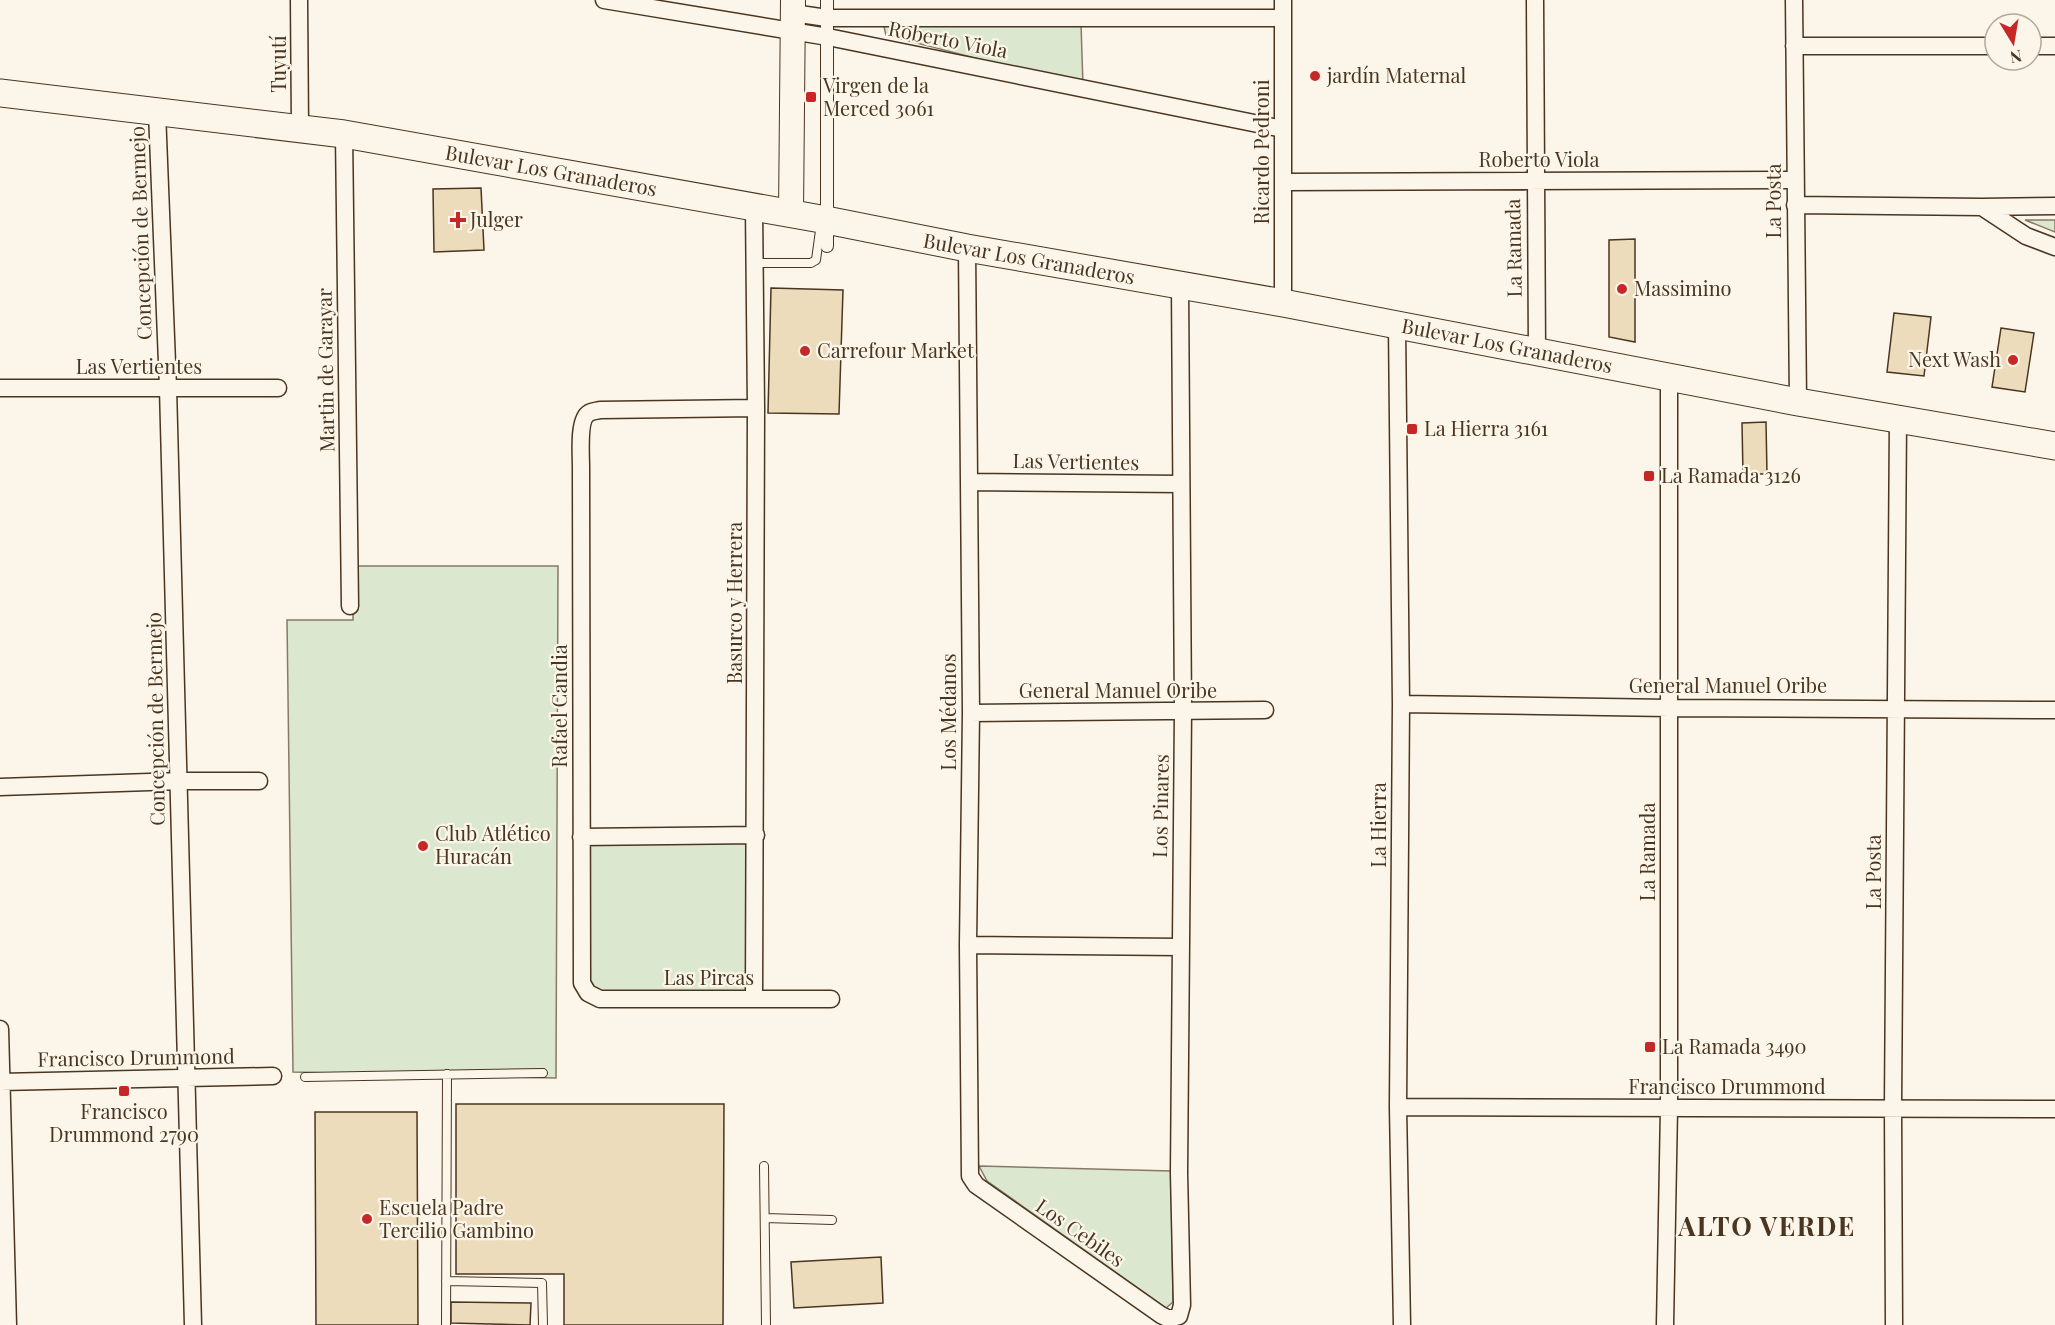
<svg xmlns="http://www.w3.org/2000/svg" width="2055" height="1325" font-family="'Playfair Display',serif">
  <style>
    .green { fill: #dce7d0; stroke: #887966; stroke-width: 1.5 }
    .building { fill: #ecdcbc; stroke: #4a3520; stroke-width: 1.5 }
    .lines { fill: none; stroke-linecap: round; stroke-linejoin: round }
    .service-casing { stroke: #4a3520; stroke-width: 10 }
    .pedestrian-casing { stroke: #4a3520; stroke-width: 14 }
    .minor-casing { stroke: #4a3520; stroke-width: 19 }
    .secondary-casing { stroke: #4a3520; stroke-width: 26 }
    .primary-casing { stroke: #4a3520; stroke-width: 29 }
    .service { stroke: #fbf6e9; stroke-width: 8 }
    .pedestrian { stroke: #fbf6e9; stroke-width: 12 }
    .minor { stroke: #fbf6e9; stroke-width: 16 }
    .secondary { stroke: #fbf6e9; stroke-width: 24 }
    .primary { stroke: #fbf6e9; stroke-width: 27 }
    .poi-dot { fill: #c62828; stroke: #fbf6e9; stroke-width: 2 }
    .labels { text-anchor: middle; stroke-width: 4.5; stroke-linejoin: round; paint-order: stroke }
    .street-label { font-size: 20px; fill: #4a3520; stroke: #fbf6e9 }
    .poi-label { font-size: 20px; fill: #4a3520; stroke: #fbf6e9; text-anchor: start }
    .district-label { font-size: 26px; font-weight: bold; letter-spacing: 1.5px; fill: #4a3520; stroke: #fbf6e9 }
  </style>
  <rect width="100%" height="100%" fill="#fbf6e9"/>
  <path class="green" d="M889 21 1081 24 1083 86 886 35 884 27Z
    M2025 220H2055V232Z
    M353 566H558L556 1078 293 1072 287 620H353Z
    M756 835V998L588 993 581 837Z
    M979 1166 1171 1171 1173 1302 1166 1308 987 1181Z"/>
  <path class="building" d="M481 188 484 250 434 252 433 189Z
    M1635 239V342L1609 337V240Z
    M771 288 843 290 839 414 768 413Z
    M1894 313 1931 317 1924 376 1887 372Z
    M2001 328 2034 333 2025 392 1992 387Z
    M1766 422 1767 474H1743L1742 423Z
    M456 1104H724L723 1325H564V1274H456Z
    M315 1112H417L418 1325H316Z
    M881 1257 883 1303 794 1308 791 1262Z
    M451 1302 531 1303 530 1325 451 1323Z"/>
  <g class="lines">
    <g class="service-casing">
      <path id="service" d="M754 263H811L816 260 821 223
        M305 1077 543 1073
        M764 1166 766 1325
        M765 1218 832 1220
        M446 1281 542 1283 543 1325
        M446 1325 447 1074"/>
    </g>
    <g class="pedestrian-casing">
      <path id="pedestrian" d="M827 246V0"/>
    </g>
    <g class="minor-casing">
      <path id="minor" d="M299 0 300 127
        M604 0 828 37 1283 129
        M1283 0V303
        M1535 0 1537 352
        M1794 0 1798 402
        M793 13 827 18H1283
        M1794 46H1995
        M2031 46H2055
        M157 112 168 388 193 1325
        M344 134 350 606
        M1284 182 1795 180
        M1795 205 1982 207 2055 206
        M1982 207 2026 236 2055 247
        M967 248 971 713 968 945 970 1176 976 1185 1161 1315 1169 1319 1179 1316 1182 1305 1179 1173 1183 711 1180 286
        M1397 325 1401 704 1398 1107 1402 1325
        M0 388H278
        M756 408 600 410C596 411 592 411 589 413 578 419 581 455 581 467L582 983 588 993 600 999H831
        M970 482 1181 484
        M1401 704 1669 708 2055 710
        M971 713 1265 710
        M0 787 179 781H259
        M581 837 756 835
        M968 945 1180 947
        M754 999 756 408 754 208
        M0 1029 8 1325
        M0 1082 273 1076
        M1398 1107 2055 1109
        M1665 1325 1669 1108V378
        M1894 1325 1893 1107 1898 419"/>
    </g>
    <g class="secondary-casing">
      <path id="secondary" d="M791 214 793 0"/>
    </g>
    <g class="primary-casing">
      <path id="primary" d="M0 93 344 134 821 219 967 248 1283 303 1798 402 2055 446"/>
    </g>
    <use href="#service" class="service"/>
    <use href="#pedestrian" class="pedestrian"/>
    <use href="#minor" class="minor"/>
    <use href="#secondary" class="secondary"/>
    <use href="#primary" class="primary"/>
  </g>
  <g class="poi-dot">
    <circle cx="1315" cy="76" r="6"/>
    <rect x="805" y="91" width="12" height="12" rx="3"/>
    <path d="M455 211h6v6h6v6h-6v6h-6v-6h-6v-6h6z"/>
    <circle cx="1622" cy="289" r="6"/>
    <circle cx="805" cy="351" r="6"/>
    <circle cx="2013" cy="360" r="6"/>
    <rect x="1406" y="423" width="12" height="12" rx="3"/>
    <rect x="1643" y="470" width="12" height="12" rx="3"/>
    <circle cx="423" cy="846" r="6"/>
    <rect x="1644" y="1041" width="12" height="12" rx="3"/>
    <rect x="118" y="1085" width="12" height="12" rx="3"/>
    <circle cx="367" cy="1219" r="6"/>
  </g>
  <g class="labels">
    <g class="street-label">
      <text transform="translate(948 40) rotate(11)" y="7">Roberto Viola</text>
      <text transform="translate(279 64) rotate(-90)" y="7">Tuyutí</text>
      <text transform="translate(1262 152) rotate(-90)" y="7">Ricardo Pedroni</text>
      <text x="1539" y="167">Roberto Viola</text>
      <text transform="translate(551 171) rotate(10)" y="7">Bulevar Los Granaderos</text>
      <text transform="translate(1774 201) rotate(-90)" y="7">La Posta</text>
      <text transform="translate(141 233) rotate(-92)" y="7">Concepción de Bermejo</text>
      <text transform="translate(1514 248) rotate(-91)" y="7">La Ramada</text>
      <text transform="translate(1029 259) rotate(10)" y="7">Bulevar Los Granaderos</text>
      <text transform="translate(1507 346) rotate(11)" y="7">Bulevar Los Granaderos</text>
      <text x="139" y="374">Las Vertientes</text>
      <text transform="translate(326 370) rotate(-91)" y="7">Martin de Garayar</text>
      <text transform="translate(1076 462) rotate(1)" y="7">Las Vertientes</text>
      <text transform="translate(735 603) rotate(-90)" y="7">Basurco y Herrera</text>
      <text x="1728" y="693">General Manuel Oribe</text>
      <text x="1118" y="698">General Manuel Oribe</text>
      <text transform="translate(560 706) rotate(-90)" y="7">Rafael Candia</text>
      <text transform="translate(949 712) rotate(-90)" y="7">Los Médanos</text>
      <text transform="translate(156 719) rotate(-91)" y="7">Concepción de Bermejo</text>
      <text transform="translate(1161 806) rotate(-89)" y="7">Los Pinares</text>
      <text transform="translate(1379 825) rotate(-90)" y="7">La Hierra</text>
      <text transform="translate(1648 852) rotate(-90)" y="7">La Ramada</text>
      <text transform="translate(1874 872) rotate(-90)" y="7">La Posta</text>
      <text x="709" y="985">Las Pircas</text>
      <text transform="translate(136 1058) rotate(-1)" y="7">Francisco Drummond</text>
      <text x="1727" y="1094">Francisco Drummond</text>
      <text transform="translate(1080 1233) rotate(35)" y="7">Los Cebiles</text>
    </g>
    <g class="poi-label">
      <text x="1327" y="83">jardín Maternal</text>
      <text x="823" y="93">Virgen de la<tspan x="823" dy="23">Merced 3061</tspan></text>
      <text x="470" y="227">Julger</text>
      <text x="1634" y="296">Massimino</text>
      <text x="817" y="358">Carrefour Market</text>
      <text x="2001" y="367" text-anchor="end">Next Wash</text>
      <text x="1424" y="436">La Hierra 3161</text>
      <text x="1661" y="483">La Ramada 3126</text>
      <text x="435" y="841">Club Atlético<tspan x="435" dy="23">Huracán</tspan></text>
      <text x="1662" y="1054">La Ramada 3490</text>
      <text x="124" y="1119" text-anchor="middle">Francisco<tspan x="124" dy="23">Drummond 2790</tspan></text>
      <text x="379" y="1215">Escuela Padre<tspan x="379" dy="23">Tercilio Gambino</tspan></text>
    </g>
    <g class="district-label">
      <text x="1767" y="1236">ALTO VERDE</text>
    </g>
  </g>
  <g transform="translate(2013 42) rotate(169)"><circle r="28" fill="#fbf6e9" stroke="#b4a999" stroke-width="1.5"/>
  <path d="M0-4.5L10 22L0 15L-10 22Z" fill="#c62828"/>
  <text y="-9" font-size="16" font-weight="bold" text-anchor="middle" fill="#4a3520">N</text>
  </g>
</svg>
